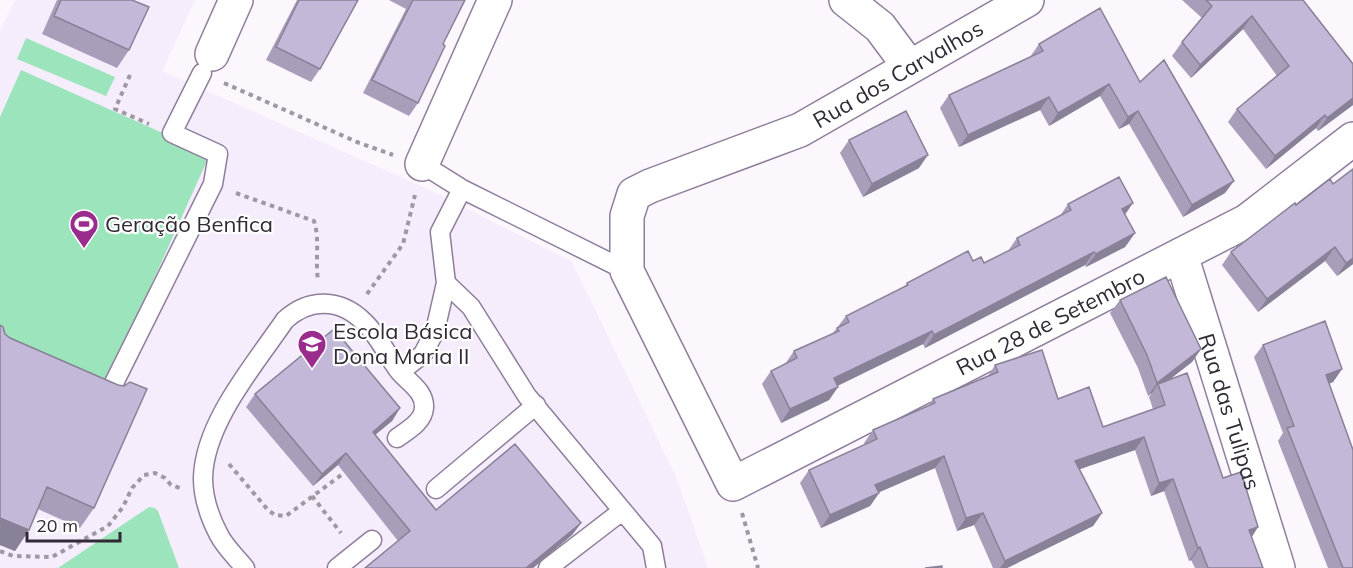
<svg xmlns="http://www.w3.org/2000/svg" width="1353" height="568" font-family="Mulish,sans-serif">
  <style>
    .built { fill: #f5ecfc }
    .green { fill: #9ce4bb }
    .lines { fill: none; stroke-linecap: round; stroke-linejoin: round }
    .lane-casing { stroke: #8f7e9b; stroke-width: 21 }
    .street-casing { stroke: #8f7e9b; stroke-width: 36 }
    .path { stroke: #9e98a1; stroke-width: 4; stroke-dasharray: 4.5 4.5; stroke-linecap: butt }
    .lane { stroke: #fff; stroke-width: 18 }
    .street { stroke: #fff; stroke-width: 33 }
    .wall { fill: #a89eba }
    .shaded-wall { fill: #888197 }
    .building { fill: #c3b8d8; stroke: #888197; stroke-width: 1.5 }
    .labels { text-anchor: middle; stroke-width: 4.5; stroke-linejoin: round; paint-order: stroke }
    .street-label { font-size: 22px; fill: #312a36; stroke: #fff }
    .poi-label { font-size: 22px; fill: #312a36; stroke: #fff; text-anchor: start }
  </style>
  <rect width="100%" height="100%" fill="#fbf7fd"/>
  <path class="built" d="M15 0H195L162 71 434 192 572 262 677 479 708 568H179L158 511 150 507 58 568H0V30Z"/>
  <path class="green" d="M26 38 115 77 106 96 17 59Z
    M21 70 210 154 104 390 0 344V117Z
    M149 507 155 508 158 511 179 568H58Z"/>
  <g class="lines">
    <g class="lane-casing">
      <path id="lane" d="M422 164 462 189 627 271
        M446 283 471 307 527 396 652 546 656 568
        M400 372 423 354 435 331 446 283 440 232 462 189
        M98 391 108 395 213 184 218 154 172 133 202 73
        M436 489 536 405
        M245 568C237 558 225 547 219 535 210 518 203 498 203 478 204 423 255 364 285 320 309 298 340 298 364 322 378 335 387 355 399 371 409 383 425 391 424 408 423 422 408 430 397 438
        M337 568 372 540
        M548 568 622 511"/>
    </g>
    <g class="street-casing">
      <g id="street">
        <path d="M846 0 880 27 909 66"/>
        <path id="s1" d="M1027 0 800 130 650 186 634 194 627 216V271L733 484 1247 221 1353 139"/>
        <path d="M212 54 236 0"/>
        <path d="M422 164 495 0"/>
        <path id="s2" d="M1181 255 1278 568"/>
      </g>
    </g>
    <path class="path" d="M130 75 115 109 149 124
      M224 83 357 142 393 155
      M236 193 314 221C320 239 315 261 318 280
      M367 294 403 244 415 195
      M229 464 268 510 275 515 286 516 344 473
      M312 496 341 533
      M742 513 758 568
      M0 551 13 556 52 557 108 526 123 507 132 488 144 475 155 473 165 478 171 485 180 488"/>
    <use href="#lane" class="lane"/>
    <use href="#street" class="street"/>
  </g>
  <path class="wall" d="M57 0H132L129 50 117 68 42 34Z
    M297 0H358L320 69 311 82 266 60Z
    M389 0H465L443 44 418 103 409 116 363 93 406 9Z
    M1182 0H1303L1353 64V105L1318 131 1316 128 1266 169 1228 122 1237 109 1277 76 1243 29 1191 78 1172 56 1182 42 1202 18Z
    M1039 44 1140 82 1225 193 1183 217 1129 124 1119 129 1100 96 1049 126 1040 110 959 147 940 108 949 95 1030 57Z
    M849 140 919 168 863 197 840 153Z
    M1353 169V264L1337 276 1325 261 1258 312 1222 265 1231 252 1333 184Z
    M1133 203 1124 215 1135 233 1125 247 1086 267 1085 265 925 348 923 344 837 386 838 387 829 400 781 423 762 384 771 371 785 364 794 351 833 333 846 316 904 287 907 283 973 261 984 263 1008 251 1017 238 1060 216 1068 204Z
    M1120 300 1201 349 1192 362 1168 380 1223 478 1258 527 1251 537 1263 568H1195L1191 560 1189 561 1164 491 1151 496 1135 450 1080 469 1102 513 1093 526 1007 568H993L974 525 957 531 935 468 879 492V493L870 506 821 528 800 483 809 470 865 445 864 443 873 430 929 405 933 399 988 376 995 365 1058 399 1103 427 1153 409 1149 397 1152 393 1148 396 1138 368 1110 313Z
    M0 325 94 508 80 528 38 509 29 530 15 551 0 545Z
    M1263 345 1342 369 1333 382 1329 384 1353 568H1328L1278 441 1283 433 1254 357Z
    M255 394 400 408 392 421 375 435 436 510 581 523 572 535 533 568H365L398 541 338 465 313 486 246 407Z"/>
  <path class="shaded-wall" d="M1252 16 1243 29 1191 78 1200 65Z
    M1109 84 1100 96 1049 126 1058 113Z
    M1049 97 1040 110 959 147 968 135Z
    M1353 98V105L1318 131 1327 118Z
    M1138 111 1129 124 1119 129 1128 117Z
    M1325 115 1316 128 1266 169 1275 156Z
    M928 155 919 168 863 197 872 184Z
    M1234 181 1225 193 1183 217 1192 205Z
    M1133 203 1124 216 1122 209Z
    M1135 233 1125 247 1086 267 1096 254Z
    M1335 247 1325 261 1258 312 1267 299Z
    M1094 252 1085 265 925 348 934 335Z
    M1353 258V264L1337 276 1346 263Z
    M932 331 923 344 825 392 834 378Z
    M1201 349 1192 362 1159 388 1158 384 1152 393 1148 396 1157 383Z
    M1342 369 1333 382 1317 388 1326 375Z
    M838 387 829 400 781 423 790 409Z
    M400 408 392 421 364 444 373 432Z
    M1144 437 1135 450 1066 474 1075 461Z
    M346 453 338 465 313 486 322 474Z
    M944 456 935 468 866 498 875 485Z
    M1173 479 1164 491 1151 496 1159 483Z
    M879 493 870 506 821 528 830 515Z
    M983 513 974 525 957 531 966 518Z
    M1102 513 1093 526 1007 568H1000L1005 561Z
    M0 518 29 530 15 551 0 545Z
    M581 523 572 535 533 568H526Z
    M1258 527 1250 540 1249 530Z
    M1200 547 1191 560 1189 561 1198 548Z"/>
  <path class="building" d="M61 0H132L149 7 129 50 54 16Z
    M299 0H358L320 69 276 47Z
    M413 0H465L443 44 445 46 418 103 372 80Z
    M1206 0H1303L1353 64V98L1327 118 1325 115 1275 156 1237 109 1289 66 1252 16 1200 65 1182 42 1212 6Z
    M1100 8 1140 82 1164 60 1234 181 1192 205 1138 111 1128 117 1109 84 1058 113 1049 97 968 135 949 95 1043 51 1039 44Z
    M906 111 928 155 872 184 849 140Z
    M1353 169V258L1346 263 1335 247 1267 299 1231 252 1295 203 1296 205 1330 179 1333 184Z
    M1119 177 1133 203 1122 209 1135 233 1096 254 1094 252 934 335 932 331 834 378 838 387 790 409 771 371 797 358 794 351 839 331 837 328 849 322 846 316 908 285 907 283 968 251 973 261 981 257 984 263 1020 245 1017 238 1071 210 1068 204Z
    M1166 277 1201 349 1157 383 1147 355 1120 300Z
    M1325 321 1342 369 1326 375 1353 450V568H1343L1287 428 1294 426 1263 345Z
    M0 325 3 327 5 334 10 338 118 385 124 386 130 382 147 389 94 508 47 487 29 530 0 518Z
    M334 329 400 408 373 432 436 510 515 444 581 523 526 568H365L410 531 346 453 322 474 255 394Z
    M1042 350 1058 399 1089 387 1103 427 1165 405 1158 384 1187 373 1223 478 1241 472 1258 527 1249 530 1263 568H1208L1200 547 1198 548 1173 479 1159 483 1144 437 1075 461 1102 513 1005 561 983 513 966 518 944 456 875 485 879 493 830 515 809 470 877 439 873 430 935 403 933 399 998 372 995 365Z
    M942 566V568H925Z"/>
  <defs>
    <g id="stadium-pin" transform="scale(1.5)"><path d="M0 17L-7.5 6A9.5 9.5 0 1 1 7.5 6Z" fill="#992c8d" stroke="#fff"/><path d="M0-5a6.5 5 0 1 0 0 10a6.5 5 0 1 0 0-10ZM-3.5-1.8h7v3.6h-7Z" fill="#fff"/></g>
    <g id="school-pin" transform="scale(1.5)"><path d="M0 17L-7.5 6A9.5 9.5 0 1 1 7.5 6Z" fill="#992c8d" stroke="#fff"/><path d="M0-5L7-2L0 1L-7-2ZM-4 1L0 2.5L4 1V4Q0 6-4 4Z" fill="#fff"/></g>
  </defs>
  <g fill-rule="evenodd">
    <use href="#stadium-pin" x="84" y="224"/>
    <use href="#school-pin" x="312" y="344"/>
  </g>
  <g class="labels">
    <g class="street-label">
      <text transform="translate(898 74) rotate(-30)" y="8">Rua dos Carvalhos</text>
      <text dy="8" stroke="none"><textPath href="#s1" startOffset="1112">Rua 28 de Setembro</textPath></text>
      <text dy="8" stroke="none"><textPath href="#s2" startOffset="164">Rua das Tulipas</textPath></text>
    </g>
    <g class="poi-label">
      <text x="105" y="232">Geração Benfica</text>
      <text x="333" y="339">Escola Básica<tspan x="333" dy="25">Dona Maria II</tspan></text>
    </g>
  </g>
  <path d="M27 532v9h93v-9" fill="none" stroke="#312a36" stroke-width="3"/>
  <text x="36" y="532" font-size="18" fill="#312a36" stroke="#ffffff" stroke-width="4.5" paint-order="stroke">20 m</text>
</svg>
